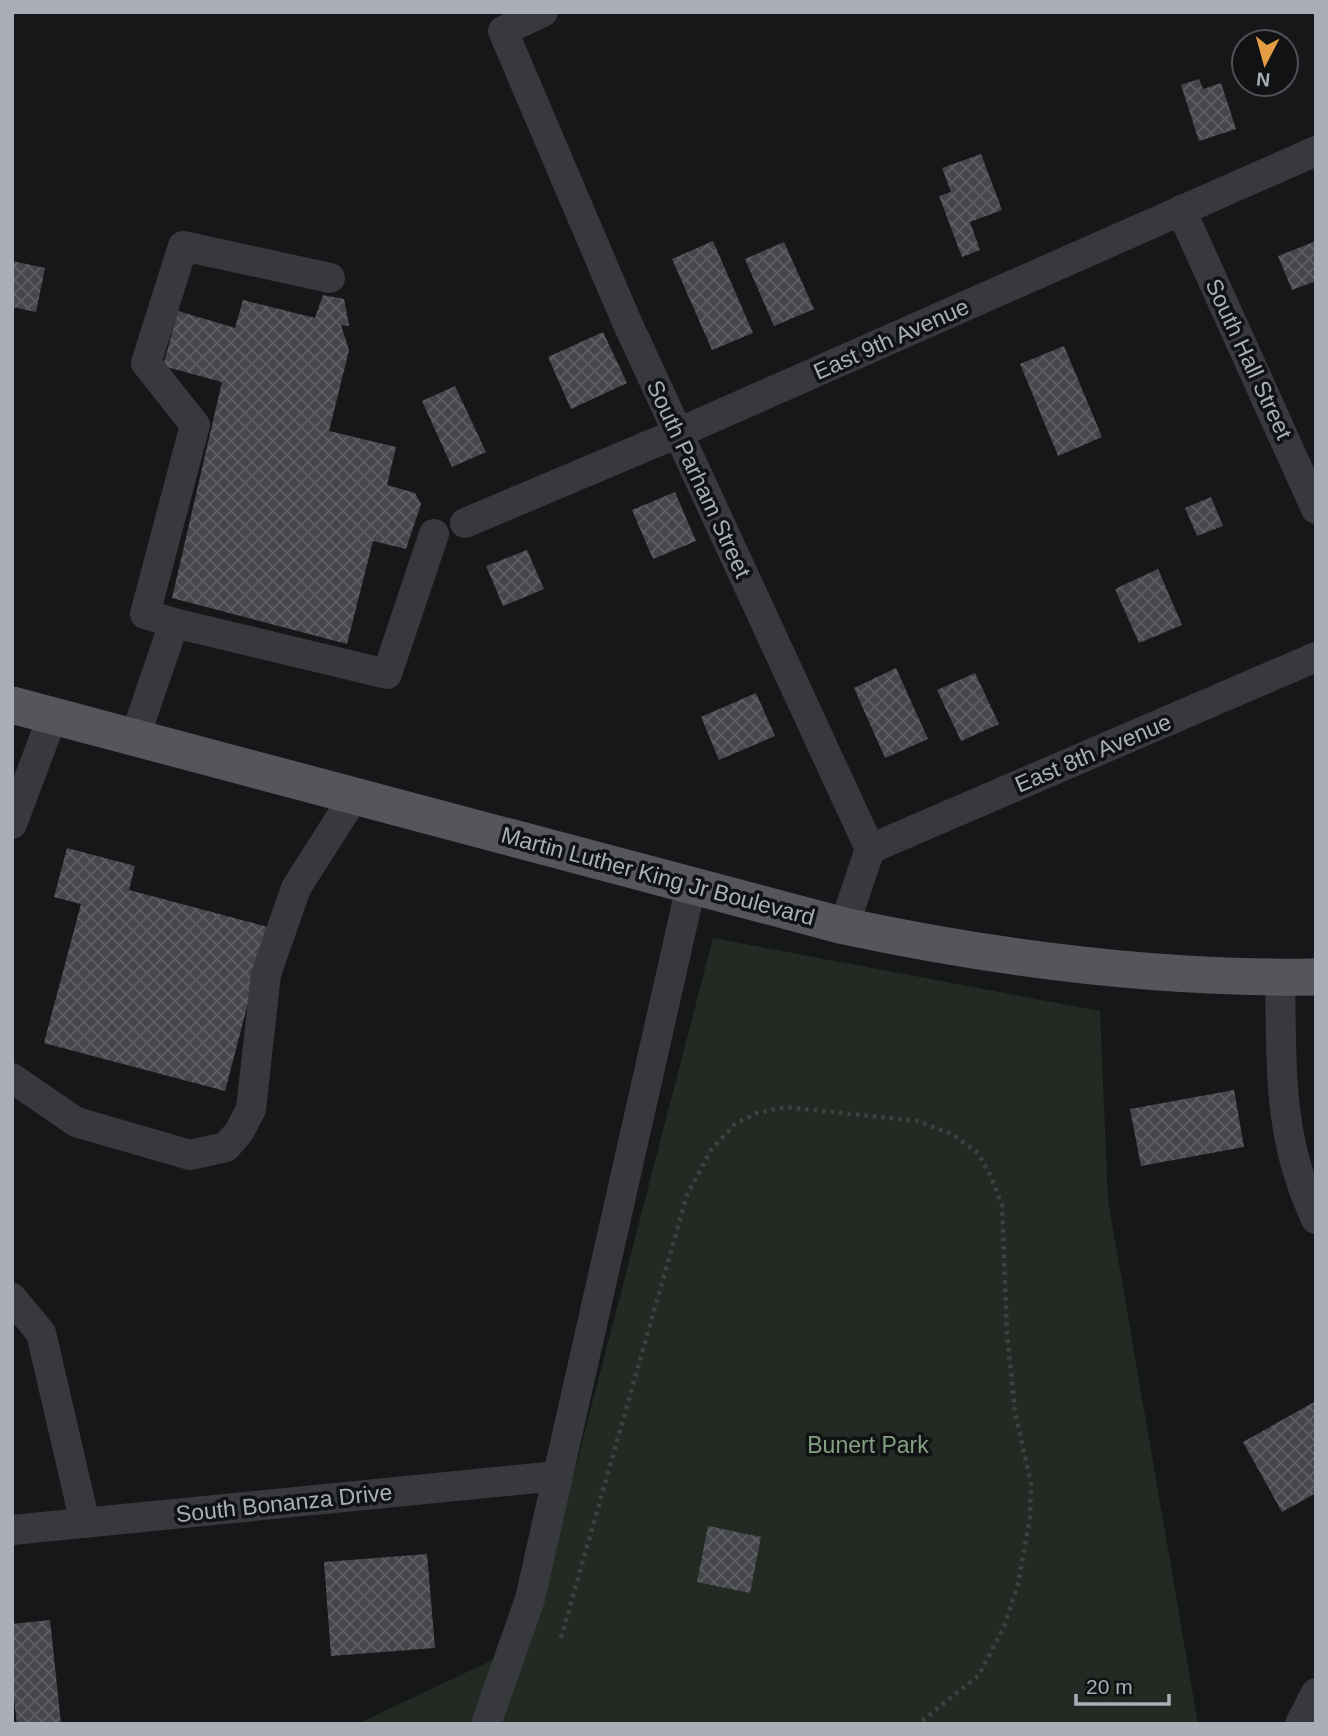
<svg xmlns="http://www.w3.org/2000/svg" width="1328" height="1736" font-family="Helvetica,sans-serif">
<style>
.park{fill:#232a23}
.building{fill:url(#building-cross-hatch)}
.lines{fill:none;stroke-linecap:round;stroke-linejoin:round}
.path{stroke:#3e4044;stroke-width:4.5;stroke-dasharray:3.5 5;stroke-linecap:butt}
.minor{stroke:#38393d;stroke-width:30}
.major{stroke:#54565b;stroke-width:37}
.labels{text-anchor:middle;stroke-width:7;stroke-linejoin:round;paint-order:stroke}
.street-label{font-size:23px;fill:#aaafb7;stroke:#111213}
.park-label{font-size:23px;fill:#84a082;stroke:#111213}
</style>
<defs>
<pattern id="building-cross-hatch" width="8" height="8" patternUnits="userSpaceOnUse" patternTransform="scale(1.75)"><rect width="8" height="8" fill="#45474b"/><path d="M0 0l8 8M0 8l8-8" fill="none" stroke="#5d5f63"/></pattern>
</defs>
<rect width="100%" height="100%" fill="#161718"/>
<polygon class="park" points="713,938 1100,1011 1108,1200 1198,1724 357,1724 501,1656 572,1481"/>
<g class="building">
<polygon points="1199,79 1203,89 1221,83 1236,129 1199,141 1181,85"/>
<polygon points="981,154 1002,210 970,222 980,250 962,257 939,196 951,192 942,168"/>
<polygon points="713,241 753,333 712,350 672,259"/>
<polygon points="1316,241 1316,281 1292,290 1278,256"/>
<polygon points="784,242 814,309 774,326 745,259"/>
<polygon points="12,261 45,268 36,312 12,307"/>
<polygon points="323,295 344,299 349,326 341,325 349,350 329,431 396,447 387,485 415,493 421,504 406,549 373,541 347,644 172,598 222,382 163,366 178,311 235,328 243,300 315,318"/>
<polygon points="603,332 627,383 571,409 548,357"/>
<polygon points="1064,346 1102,437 1058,456 1020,364"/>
<polygon points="455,386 486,452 452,467 422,401"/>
<polygon points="675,492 696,541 653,559 632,510"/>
<polygon points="1211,497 1223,526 1197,536 1185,508"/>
<polygon points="527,550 544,589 503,606 486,566"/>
<polygon points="1158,569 1182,625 1139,643 1115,589"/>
<polygon points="896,668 928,739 885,758 854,688"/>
<polygon points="975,673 999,724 961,741 937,690"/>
<polygon points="756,693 775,736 719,760 701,717"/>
<polygon points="67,848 135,866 129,890 268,927 225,1091 44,1043 81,904 54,897"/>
<polygon points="1234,1090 1244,1147 1141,1166 1130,1109"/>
<polygon points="1316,1401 1316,1493 1282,1512 1243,1442"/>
<polygon points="708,1526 761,1537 750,1593 697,1582"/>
<polygon points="427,1554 435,1648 331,1656 324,1562"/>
<polygon points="50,1620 61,1724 17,1724 12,1683 12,1624"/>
</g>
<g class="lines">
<polyline class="path" points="561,1638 687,1195 711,1150 735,1124 757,1113 785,1107 918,1121 952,1134 978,1153 989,1173 1002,1205 1007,1335 1015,1412 1031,1484 1030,1518 1018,1584 1004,1627 979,1675 918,1724"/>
<g class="minor">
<polyline points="543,12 503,31 626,320 870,849 844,926"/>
<polyline points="1181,210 1316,509"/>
<polyline points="465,523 678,433 1316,151"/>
<polyline points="174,623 145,614 195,425 146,363 183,246 330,278"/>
<polyline points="135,737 174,623 387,674 434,534"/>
<polyline points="12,824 53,715"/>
<polyline points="870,849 1316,657"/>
<path d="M1280,977C1282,1066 1277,1136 1316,1219"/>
<polyline points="12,1078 76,1122 190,1155 226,1147 239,1132 251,1109 266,974 296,888 355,795"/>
<polyline points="12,1298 41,1333 85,1523"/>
<polyline points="12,1530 557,1476"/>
<polyline points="486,1724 530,1599 691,886"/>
<polyline points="1300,1724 1316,1693"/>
</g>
<path class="major" d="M12,705L844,926C999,959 1157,979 1316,977"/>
</g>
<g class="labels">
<g class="street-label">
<text transform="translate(891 339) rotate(-24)" y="8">East 9th Avenue</text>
<text transform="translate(1249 359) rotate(65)" y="8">South Hall Street</text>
<text transform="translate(699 479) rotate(65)" y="8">South Parham Street</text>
<text transform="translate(1093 753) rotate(-23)" y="8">East 8th Avenue</text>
<text transform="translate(658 876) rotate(15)" y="8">Martin Luther King Jr Boulevard</text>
<text transform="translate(284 1503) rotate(-6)" y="8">South Bonanza Drive</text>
</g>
<g class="park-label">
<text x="868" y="1453">Bunert Park</text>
</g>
</g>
<rect width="1328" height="1736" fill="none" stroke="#aaafb7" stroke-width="28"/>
<g transform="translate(1265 63) rotate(186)"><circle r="33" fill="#111213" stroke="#4e5155" stroke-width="2"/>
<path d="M0-5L12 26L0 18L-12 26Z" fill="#e29d45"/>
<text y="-10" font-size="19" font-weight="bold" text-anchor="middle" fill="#aaafb7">N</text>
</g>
<path d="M1076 1694v10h93v-10" fill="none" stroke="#aaafb7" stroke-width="3.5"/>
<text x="1086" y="1694" font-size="21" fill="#aaafb7" stroke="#111213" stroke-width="5" paint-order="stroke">20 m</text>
</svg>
